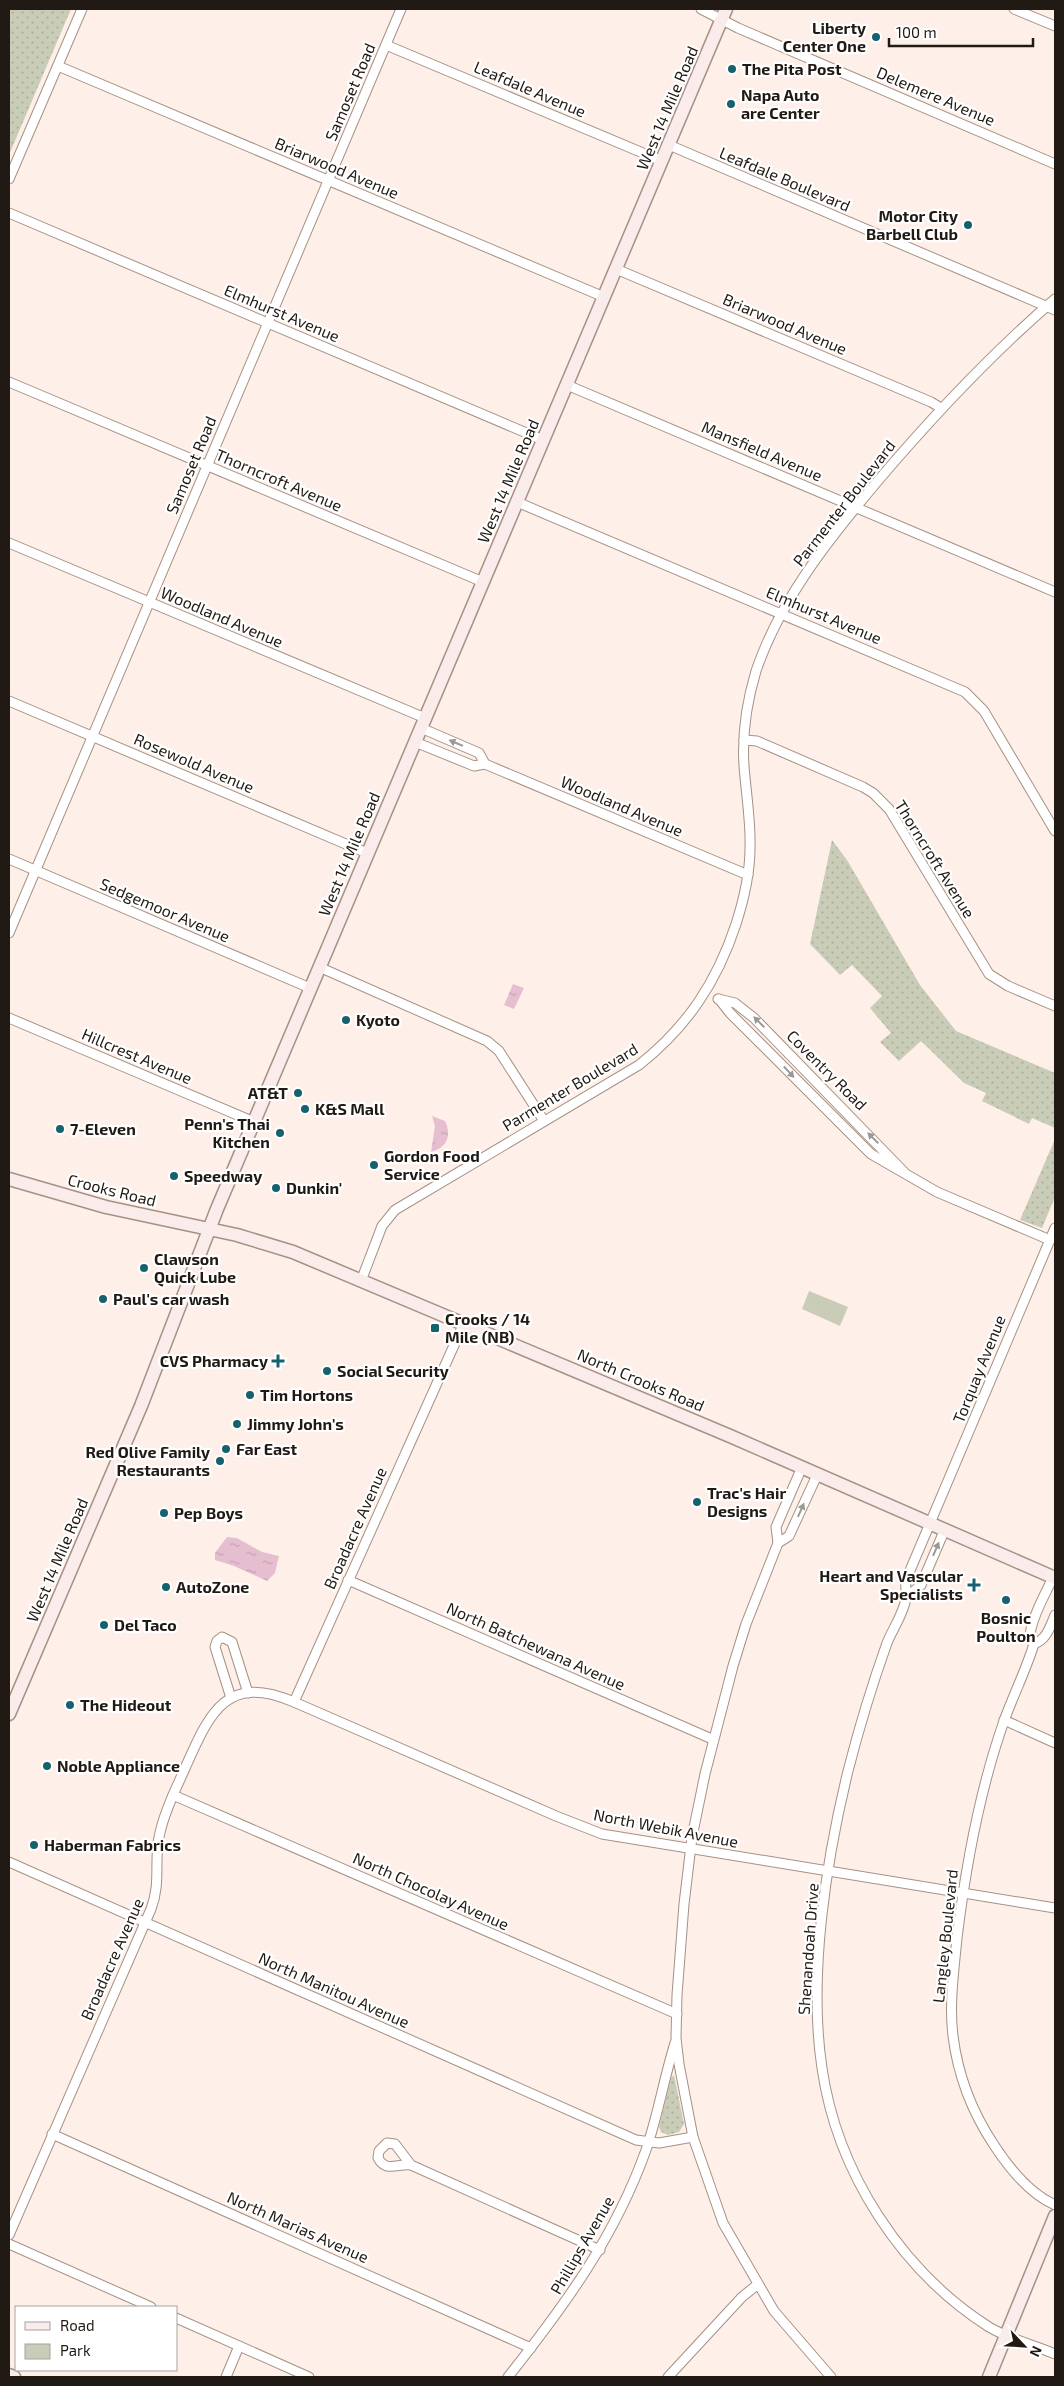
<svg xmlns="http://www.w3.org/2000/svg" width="1064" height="2386" font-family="'Exo 2',sans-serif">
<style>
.green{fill:url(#green-dots)}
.pitch{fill:#c9cdb7}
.water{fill:url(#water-ripples)}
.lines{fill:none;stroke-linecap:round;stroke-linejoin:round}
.street-casing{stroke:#a59185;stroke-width:11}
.secondary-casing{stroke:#a59185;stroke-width:15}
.street{stroke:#fff;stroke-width:9}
.secondary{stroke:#faeceb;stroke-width:12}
.oneway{fill:#9b9895}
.poi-dot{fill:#16616e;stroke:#fff;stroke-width:2}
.labels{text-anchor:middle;stroke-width:4.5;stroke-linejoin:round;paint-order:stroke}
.poi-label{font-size:16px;font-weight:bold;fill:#201914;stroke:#fff;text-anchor:start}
.street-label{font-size:16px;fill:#201914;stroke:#fff}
</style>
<defs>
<pattern id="green-dots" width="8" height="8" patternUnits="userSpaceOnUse" patternTransform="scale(1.25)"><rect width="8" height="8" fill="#c9cdb7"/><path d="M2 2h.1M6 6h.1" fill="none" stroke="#acaf9c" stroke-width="1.8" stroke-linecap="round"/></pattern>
<pattern id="water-ripples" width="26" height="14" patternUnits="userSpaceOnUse" patternTransform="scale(1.25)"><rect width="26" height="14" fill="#e5becf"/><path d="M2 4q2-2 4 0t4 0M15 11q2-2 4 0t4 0" fill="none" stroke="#c4a3b1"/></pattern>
</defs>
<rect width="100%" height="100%" fill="#fef0e8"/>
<g class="green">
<polygon points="9,9 71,9 9,155"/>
<polygon points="832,840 847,860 920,985 956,1031 1055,1073 1055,1128 1032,1118 1029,1124 982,1101 986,1093 964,1083 921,1041 899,1061 880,1042 891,1033 870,1008 882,996 852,965 840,975 810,944"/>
<polygon points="1055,1139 1055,1197 1042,1228 1020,1220"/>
<polygon points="674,2075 684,2124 679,2132 668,2135 661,2132 659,2127 671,2078"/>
</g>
<polygon class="pitch" points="809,1291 848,1307 840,1326 802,1309"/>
<g class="water">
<polygon points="513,984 524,988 514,1009 504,1005"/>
<path d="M432,1116L445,1121C452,1135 447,1148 431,1152L435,1126Z"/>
<polygon points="227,1537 237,1538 262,1552 279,1556 275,1573 267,1581 234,1566 215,1560 215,1553"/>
</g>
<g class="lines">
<g class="street-casing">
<g id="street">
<polyline points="701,9 738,28 1055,164"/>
<polyline points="1014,9 1055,26"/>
<polyline points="386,45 662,161"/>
<polyline points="58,66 604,297"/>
<polyline points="669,145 1055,310"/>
<polyline points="9,179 82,9"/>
<polyline points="9,213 543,440"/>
<polyline points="616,269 931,402 941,408"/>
<polyline points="9,382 483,582"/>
<polyline points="567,385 1055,592"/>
<polyline points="517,502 965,692 984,711 1055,831"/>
<polyline points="9,543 425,718"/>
<polyline points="9,701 367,853"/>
<polyline points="421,728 479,753 485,764"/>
<polyline points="744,740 757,741 863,787 873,793 889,809 989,974 1008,986 1055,1006"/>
<polyline points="415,742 474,766 485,764 748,875"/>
<polyline points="9,859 310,988"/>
<polyline points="9,933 401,9"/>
<polyline points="319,967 487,1041 499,1051 544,1121"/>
<polyline points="718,999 735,1003 754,1018 904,1172"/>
<polyline points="719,999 730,1013 871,1154 937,1192 1050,1240"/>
<polyline points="9,1018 254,1122"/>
<path d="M1055,1228L906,1580C905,1586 907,1592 906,1598C904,1613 893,1628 887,1643C872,1685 859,1728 848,1771C826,1861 808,1976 822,2068C837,2172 901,2271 989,2327C1009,2339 1034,2345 1055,2354"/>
<path d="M361,1281L382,1226L395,1210L639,1065C687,1027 717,982 736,924C744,899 750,874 750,848C751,821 746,793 744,766C742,735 747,701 756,671C780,600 829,539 876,483C932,417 990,355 1055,299"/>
<polyline points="802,1467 776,1527 778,1543 746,1624 733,1666 705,1774 692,1837 684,1904 677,1995 676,2038 679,2064 693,2137 723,2223 774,2311 831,2377"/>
<polyline points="778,1543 789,1536 818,1473"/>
<path d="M1053,1577C1046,1593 1035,1611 1031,1629C1029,1636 1034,1641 1033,1647C1025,1672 1013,1696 1004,1721C979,1792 966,1864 957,1938C954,1970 949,2004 953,2036C958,2076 972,2112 994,2145C1009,2168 1030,2194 1055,2205"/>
<polyline points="348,1580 712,1739"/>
<polyline points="907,1597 921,1585 945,1529"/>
<path d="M1034,1644C1047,1639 1050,1627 1055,1615"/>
<polyline points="231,1698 215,1647 217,1641 222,1637 232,1642 248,1693"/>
<polyline points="294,1702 556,1816 602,1834 1055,1908"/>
<polyline points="1004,1720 1055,1743"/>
<polyline points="173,1795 677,2014"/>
<polyline points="9,1862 636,2140 659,2143 693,2137"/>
<polyline points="52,2134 531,2348"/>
<path d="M411,2165C398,2163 386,2173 378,2158L379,2151L387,2143L395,2144L411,2165L600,2250"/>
<path d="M9,2235L151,1909C161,1883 154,1862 159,1837C164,1812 176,1789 186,1766C210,1712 227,1673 294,1702L464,1323"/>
<polyline points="9,2244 151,2307"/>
<polyline points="176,2318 309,2377"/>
<polyline points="226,2377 239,2346"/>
<path d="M508,2377C565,2305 615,2237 646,2150C658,2115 664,2078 675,2043"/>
<polyline points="668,2377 742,2297 757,2285"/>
</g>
</g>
<g class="secondary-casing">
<g id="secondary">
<polyline points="9,1179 106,1207 237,1235 293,1252 730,1436 1055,1578"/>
<polyline points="9,1714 141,1406 217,1209 726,9"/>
<polyline points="9,2375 14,2377"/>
<polyline points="989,2377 1055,2216"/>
</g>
</g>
<use href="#street" class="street"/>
<use href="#secondary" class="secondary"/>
</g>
<defs><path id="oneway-solid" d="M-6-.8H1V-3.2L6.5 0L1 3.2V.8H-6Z" transform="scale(1.25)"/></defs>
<g class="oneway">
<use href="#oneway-solid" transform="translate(456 743) rotate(-157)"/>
<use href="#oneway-solid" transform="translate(759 1022) rotate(-135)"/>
<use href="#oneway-solid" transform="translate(789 1072) rotate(47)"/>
<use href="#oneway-solid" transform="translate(873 1138) rotate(-135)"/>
<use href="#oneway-solid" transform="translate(801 1510) rotate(-66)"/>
<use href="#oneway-solid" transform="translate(936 1549) rotate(-67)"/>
</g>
<g class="poi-dot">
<circle cx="876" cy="37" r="5"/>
<circle cx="732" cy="69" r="5"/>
<circle cx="731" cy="104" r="5"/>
<circle cx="968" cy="225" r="5"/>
<circle cx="346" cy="1020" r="5"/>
<circle cx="298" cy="1093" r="5"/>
<circle cx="305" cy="1109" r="5"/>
<circle cx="60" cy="1129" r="5"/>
<circle cx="280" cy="1133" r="5"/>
<circle cx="374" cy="1165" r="5"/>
<circle cx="174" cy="1176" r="5"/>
<circle cx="276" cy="1188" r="5"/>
<circle cx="144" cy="1268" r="5"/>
<circle cx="103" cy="1299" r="5"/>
<rect x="430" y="1323" width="10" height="10" rx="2.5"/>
<path d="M275.5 1353.5h5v5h5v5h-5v5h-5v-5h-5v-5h5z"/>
<circle cx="327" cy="1371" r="5"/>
<circle cx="250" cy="1395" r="5"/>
<circle cx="237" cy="1424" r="5"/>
<circle cx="226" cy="1449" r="5"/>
<circle cx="220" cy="1461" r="5"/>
<circle cx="697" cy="1502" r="5"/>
<circle cx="164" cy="1513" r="5"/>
<path d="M971.5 1577.5h5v5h5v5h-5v5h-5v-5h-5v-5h5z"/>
<circle cx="166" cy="1587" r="5"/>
<circle cx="1006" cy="1600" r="5"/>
<circle cx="104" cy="1625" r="5"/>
<circle cx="70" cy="1705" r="5"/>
<circle cx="47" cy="1766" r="5"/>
<circle cx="34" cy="1845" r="5"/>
</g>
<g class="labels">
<g class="poi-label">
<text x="866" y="34" text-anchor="end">Liberty<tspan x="866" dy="18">Center One</tspan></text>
<text x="742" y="75">The Pita Post</text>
<text x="741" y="101">Napa Auto<tspan x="741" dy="18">are Center</tspan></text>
<text x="958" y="222" text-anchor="end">Motor City<tspan x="958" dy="18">Barbell Club</tspan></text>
<text x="356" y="1026">Kyoto</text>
<text x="288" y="1099" text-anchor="end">AT&amp;T</text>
<text x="315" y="1115">K&amp;S Mall</text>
<text x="270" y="1130" text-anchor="end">Penn's Thai<tspan x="270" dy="18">Kitchen</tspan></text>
<text x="70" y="1135">7-Eleven</text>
<text x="384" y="1162">Gordon Food<tspan x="384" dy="18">Service</tspan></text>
<text x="184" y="1182">Speedway</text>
<text x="286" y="1194">Dunkin'</text>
<text x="154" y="1265">Clawson<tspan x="154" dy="18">Quick Lube</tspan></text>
<text x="113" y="1305">Paul's car wash</text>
<text x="445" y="1325">Crooks / 14<tspan x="445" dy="18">Mile (NB)</tspan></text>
<text x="268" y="1367" text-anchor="end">CVS Pharmacy</text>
<text x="337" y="1377">Social Security</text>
<text x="260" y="1401">Tim Hortons</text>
<text x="247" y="1430">Jimmy John's</text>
<text x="236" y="1455">Far East</text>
<text x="210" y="1458" text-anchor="end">Red Olive Family<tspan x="210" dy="18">Restaurants</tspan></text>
<text x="707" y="1499">Trac's Hair<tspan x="707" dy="18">Designs</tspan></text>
<text x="174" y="1519">Pep Boys</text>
<text x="963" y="1582" text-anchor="end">Heart and Vascular<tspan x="963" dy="18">Specialists</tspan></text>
<text x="176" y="1593">AutoZone</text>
<text x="1006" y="1624" text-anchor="middle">Bosnic<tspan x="1006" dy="18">Poulton</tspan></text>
<text x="114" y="1631">Del Taco</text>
<text x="80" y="1711">The Hideout</text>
<text x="57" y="1772">Noble Appliance</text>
<text x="44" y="1851">Haberman Fabrics</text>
</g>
<g class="street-label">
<text transform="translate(530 89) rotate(23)" y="6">Leafdale Avenue</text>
<text transform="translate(350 92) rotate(-67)" y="6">Samoset Road</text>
<text transform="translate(936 96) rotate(23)" y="6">Delemere Avenue</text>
<text transform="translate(667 108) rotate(-67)" y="6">West 14 Mile Road</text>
<text transform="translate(337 168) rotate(23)" y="6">Briarwood Avenue</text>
<text transform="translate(785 179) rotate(23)" y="6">Leafdale Boulevard</text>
<text transform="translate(282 313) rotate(23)" y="6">Elmhurst Avenue</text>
<text transform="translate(785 324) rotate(23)" y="6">Briarwood Avenue</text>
<text transform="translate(762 451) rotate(23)" y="6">Mansfield Avenue</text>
<text transform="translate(191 465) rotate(-67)" y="6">Samoset Road</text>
<text transform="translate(279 480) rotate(23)" y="6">Thorncroft Avenue</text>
<text transform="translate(508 481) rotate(-67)" y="6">West 14 Mile Road</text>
<text transform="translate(844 503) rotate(-52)" y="6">Parmenter Boulevard</text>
<text transform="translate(824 615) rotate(23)" y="6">Elmhurst Avenue</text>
<text transform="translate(222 617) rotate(23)" y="6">Woodland Avenue</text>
<text transform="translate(194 763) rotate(23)" y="6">Rosewold Avenue</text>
<text transform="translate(622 806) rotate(23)" y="6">Woodland Avenue</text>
<text transform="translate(349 854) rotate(-67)" y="6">West 14 Mile Road</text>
<text transform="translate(935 859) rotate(58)" y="6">Thorncroft Avenue</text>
<text transform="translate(165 910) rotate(23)" y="6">Sedgemoor Avenue</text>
<text transform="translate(137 1056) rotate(23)" y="6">Hillcrest Avenue</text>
<text transform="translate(827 1070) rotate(45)" y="6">Coventry Road</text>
<text transform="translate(570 1087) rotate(-31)" y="6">Parmenter Boulevard</text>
<text transform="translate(112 1190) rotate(14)" y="6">Crooks Road</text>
<text transform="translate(979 1369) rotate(-68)" y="6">Torquay Avenue</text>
<text transform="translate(641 1380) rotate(23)" y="6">North Crooks Road</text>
<text transform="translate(355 1528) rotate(-66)" y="6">Broadacre Avenue</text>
<text transform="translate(57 1560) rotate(-67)" y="6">West 14 Mile Road</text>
<text transform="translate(536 1646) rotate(24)" y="6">North Batchewana Avenue</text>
<text transform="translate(666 1828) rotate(11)" y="6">North Webik Avenue</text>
<text transform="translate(431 1891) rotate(24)" y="6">North Chocolay Avenue</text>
<text transform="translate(945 1936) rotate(-84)" y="6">Langley Boulevard</text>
<text transform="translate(808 1949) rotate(-86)" y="6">Shenandoah Drive</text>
<text transform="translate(112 1959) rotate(-66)" y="6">Broadacre Avenue</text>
<text transform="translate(334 1990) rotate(24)" y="6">North Manitou Avenue</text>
<text transform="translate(298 2227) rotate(24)" y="6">North Marias Avenue</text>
<text transform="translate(582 2245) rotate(-60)" y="6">Phillips Avenue</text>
</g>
</g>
<rect width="1064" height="2386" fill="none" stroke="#201914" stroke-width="20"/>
<rect x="15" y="2306" width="162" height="65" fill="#ffffff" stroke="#a6a3a1"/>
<rect x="25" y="2322" width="25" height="8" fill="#faeceb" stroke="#a6a3a1"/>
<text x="60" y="2331" font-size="15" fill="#201914">Road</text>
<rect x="25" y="2344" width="25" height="15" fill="#c9cdb7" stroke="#a6a3a1"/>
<text x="60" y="2356" font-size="15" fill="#201914">Park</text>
<g transform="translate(1024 2346) rotate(115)" stroke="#ffffff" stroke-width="4" paint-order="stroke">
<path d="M0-4L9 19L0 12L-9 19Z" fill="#201914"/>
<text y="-8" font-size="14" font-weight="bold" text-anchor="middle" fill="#201914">N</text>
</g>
<path d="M889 38v8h144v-8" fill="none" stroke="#201914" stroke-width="2.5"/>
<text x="896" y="38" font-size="15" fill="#201914" stroke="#ffffff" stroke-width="4" paint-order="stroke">100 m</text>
</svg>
